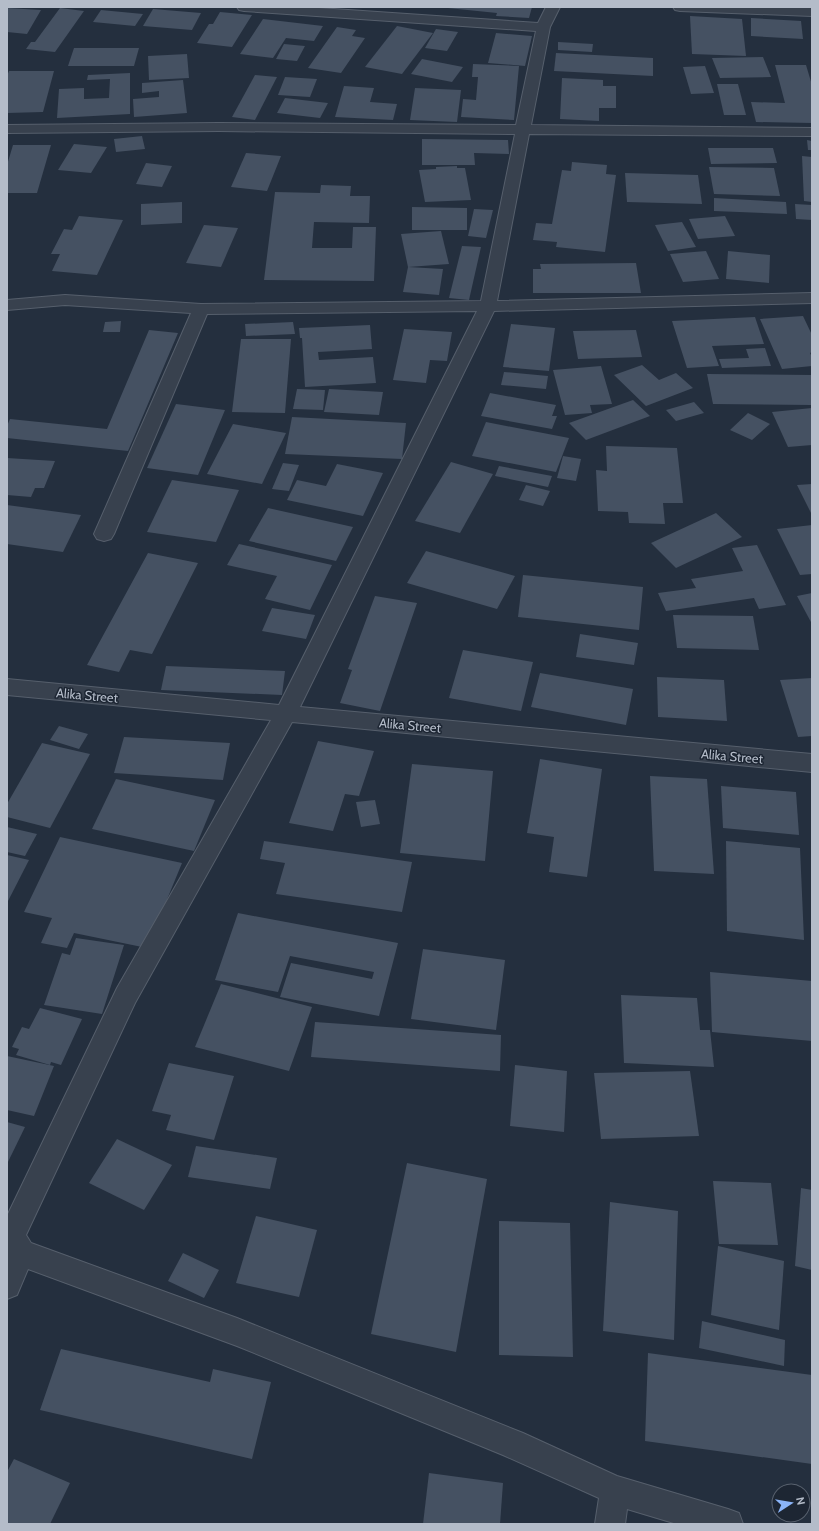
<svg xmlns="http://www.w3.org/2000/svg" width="819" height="1531" font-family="Cabin,sans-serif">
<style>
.building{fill:#455162}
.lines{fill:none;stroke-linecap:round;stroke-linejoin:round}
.street-casing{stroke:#565f6c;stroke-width:2}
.street{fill:#38414e;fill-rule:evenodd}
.labels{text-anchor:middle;stroke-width:3;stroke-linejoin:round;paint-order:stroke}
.street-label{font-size:13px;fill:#b4bcc9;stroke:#1d2633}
</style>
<rect width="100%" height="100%" fill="#242f3e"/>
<g class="building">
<polygon points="438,7 532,7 529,18 496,16 497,13"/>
<polygon points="7,8 41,10 27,34 7,32"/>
<polygon points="60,8 84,11 55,52 26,49 31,42 35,42"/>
<polygon points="153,9 201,13 192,30 143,26"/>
<polygon points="101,10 143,14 135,26 93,22"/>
<polygon points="220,12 252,15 232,47 197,43 209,24 213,24"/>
<polygon points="690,16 742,19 746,56 692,54"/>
<polygon points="751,18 801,21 803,39 751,36"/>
<polygon points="263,19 323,26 314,41 286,38 273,58 240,54"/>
<polygon points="397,26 433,33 402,74 365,67"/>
<polygon points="337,27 356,30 352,36 365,38 341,73 308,68"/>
<polygon points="436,29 458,32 447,51 425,48"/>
<polygon points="496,33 532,36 525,66 488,63"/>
<polygon points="558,42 593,44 592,52 558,50"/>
<polygon points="284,44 305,46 297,61 276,59"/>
<polygon points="74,48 139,48 134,66 68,66"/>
<polygon points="556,53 653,58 653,76 554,71"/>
<polygon points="187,54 189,78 149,80 148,56"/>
<polygon points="763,57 771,77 720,78 712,58"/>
<polygon points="422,59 463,67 452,82 411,74"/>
<polygon points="473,64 519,66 514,120 461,117 463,99 476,100 478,77 472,77"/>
<polygon points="775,65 806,65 812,85 812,123 756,122 751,102 785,103"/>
<polygon points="705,66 714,93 691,94 683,67"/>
<polygon points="9,71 54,71 43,112 7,113 7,76"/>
<polygon points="130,73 130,114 57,118 59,89 84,88 84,99 109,98 110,79 87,80 88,75"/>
<polygon points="255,75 277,77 255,120 232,117"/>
<polygon points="285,77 317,79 310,97 278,95"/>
<polygon points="562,78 603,80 603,86 616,86 616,108 599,108 599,121 560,119"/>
<polygon points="183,80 187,113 134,117 133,99 159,97 159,91 142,93 142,83"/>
<polygon points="717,84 738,84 746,115 724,115"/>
<polygon points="344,86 374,88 370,102 397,104 393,120 335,117"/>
<polygon points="415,88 461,90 457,122 410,120"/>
<polygon points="285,98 328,103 320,118 277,113"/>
<polygon points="142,136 145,149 116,152 114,139"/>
<polygon points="422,139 508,140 509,154 474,153 475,165 422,165"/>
<polygon points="807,140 812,141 812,150 808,150"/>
<polygon points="74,144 107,147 91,173 58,170"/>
<polygon points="13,145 51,145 37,193 7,193 7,165"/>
<polygon points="708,148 773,148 777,163 711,164"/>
<polygon points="246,153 281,156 267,191 231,187"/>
<polygon points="802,156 812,157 812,202 804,201"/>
<polygon points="572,162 607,165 606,174 616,175 605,252 556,247 557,242 533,240 536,223 552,224 562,170 571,171"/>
<polygon points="146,163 172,166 162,187 136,184"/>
<polygon points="457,166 457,168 465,168 471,200 425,202 419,170 436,169 436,167"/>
<polygon points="709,167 774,168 780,196 714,194"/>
<polygon points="625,173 698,175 702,204 627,202"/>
<polygon points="321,185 351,186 350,196 370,196 369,223 314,222 312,248 352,248 353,227 376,227 374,281 264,280 275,192 320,193"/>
<polygon points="714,198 786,202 787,214 714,211"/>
<polygon points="182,202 182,223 141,225 141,204"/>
<polygon points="795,204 812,205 812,220 796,219"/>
<polygon points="412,207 467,208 467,230 412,230"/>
<polygon points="474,209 493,210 486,238 468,236"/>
<polygon points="79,216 123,220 97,275 52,271 60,254 51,254 64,229 72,230"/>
<polygon points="725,216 735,236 698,239 689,219"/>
<polygon points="682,222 696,247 668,251 655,225"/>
<polygon points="204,225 238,228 221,267 186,263"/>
<polygon points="441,231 449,264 408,267 401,234"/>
<polygon points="462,246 481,247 469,300 449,298"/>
<polygon points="706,251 719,279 683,282 670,254"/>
<polygon points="728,251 770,255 769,283 726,279"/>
<polygon points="636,263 641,293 533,293 533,269 541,269 540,264"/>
<polygon points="408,267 443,269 439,295 403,292"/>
<polygon points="803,316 812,335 812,352 810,353 812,357 812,366 782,369 760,319"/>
<polygon points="755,317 764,344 712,346 719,366 687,368 672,321"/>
<polygon points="121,321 120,332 103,332 105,322"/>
<polygon points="293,322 295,334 246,336 245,324"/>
<polygon points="511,324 555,328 549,371 503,367"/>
<polygon points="370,325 372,349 318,352 319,360 373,357 376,383 305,387 302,338 300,338 299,328"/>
<polygon points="404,329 452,332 447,361 430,360 426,383 393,380"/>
<polygon points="149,330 178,333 128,451 7,438 7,426 10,419 107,429"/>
<polygon points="636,330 642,357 578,359 573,331"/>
<polygon points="241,339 291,339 285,413 232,412"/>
<polygon points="765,348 771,366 722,368 719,359 749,358 746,349"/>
<polygon points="642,365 659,380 676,373 693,388 646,406 614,375"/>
<polygon points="601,366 612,404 590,405 592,413 565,415 553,370"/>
<polygon points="504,372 548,376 546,389 501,385"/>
<polygon points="707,374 812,375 812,405 713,404"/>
<polygon points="297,389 325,390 323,410 293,409"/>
<polygon points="329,389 383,392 379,415 324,412"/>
<polygon points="490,393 556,405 552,416 557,416 552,429 481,416"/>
<polygon points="633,400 650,416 586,440 569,423"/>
<polygon points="694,402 704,413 676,421 666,410"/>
<polygon points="176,404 225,410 198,475 147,468"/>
<polygon points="812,408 812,445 788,447 772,412"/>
<polygon points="748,413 770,424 752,440 730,430"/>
<polygon points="292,417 406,423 402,459 285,454"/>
<polygon points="486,422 569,438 556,472 472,456"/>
<polygon points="233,424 286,433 262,484 207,474"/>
<polygon points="606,446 677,448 683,503 663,503 665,524 629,523 628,512 598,511 596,470 607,471"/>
<polygon points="563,456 581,459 576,481 557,478"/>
<polygon points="7,458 55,461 44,488 35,488 31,497 7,495"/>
<polygon points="451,462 493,474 460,533 415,521"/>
<polygon points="283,463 299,465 289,491 272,489"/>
<polygon points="337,464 383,473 363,516 287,500 297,480 326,486"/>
<polygon points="499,466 552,476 548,487 495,476"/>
<polygon points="172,480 239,490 216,542 147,532"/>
<polygon points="812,484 812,515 797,485"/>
<polygon points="526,485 550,491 543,506 519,500"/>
<polygon points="7,505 81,515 63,552 7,544"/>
<polygon points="268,508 353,527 336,561 249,541"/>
<polygon points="716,513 742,537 676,568 651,543"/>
<polygon points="812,525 812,574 800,575 777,529"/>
<polygon points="239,544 332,565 310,610 265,599 277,576 227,565"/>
<polygon points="757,545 786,605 759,609 754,598 666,611 658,593 696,588 691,579 743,571 732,548"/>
<polygon points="426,551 515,576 497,609 407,583"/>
<polygon points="148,553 198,563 152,654 130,650 119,672 87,665"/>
<polygon points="523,575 643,587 639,630 518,617"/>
<polygon points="812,593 812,624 797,596"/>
<polygon points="375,596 417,603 380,711 340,703 352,670 348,669"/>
<polygon points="272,608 315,615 306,639 262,631"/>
<polygon points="673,615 753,616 759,650 677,648"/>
<polygon points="580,634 638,643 634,665 576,657"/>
<polygon points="463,650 533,662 521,711 449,698"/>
<polygon points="166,666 285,671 282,695 161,690"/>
<polygon points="540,673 633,689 626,725 531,707"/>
<polygon points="657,677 724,680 727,721 658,717"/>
<polygon points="812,678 812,736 798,737 780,680"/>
<polygon points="59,726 88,734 79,749 50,740"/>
<polygon points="124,737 230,743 223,780 114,773"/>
<polygon points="318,741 374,751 359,796 345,794 333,831 289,823"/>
<polygon points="42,743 90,754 50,828 7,817 7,804"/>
<polygon points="540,759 602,769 587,877 549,872 554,837 527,833"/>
<polygon points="412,764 493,771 485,861 400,853"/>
<polygon points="650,776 707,779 714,874 654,871"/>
<polygon points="116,779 215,800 194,851 92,829"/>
<polygon points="721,786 796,792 799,835 723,828"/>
<polygon points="375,800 380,824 361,827 356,802"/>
<polygon points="7,827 37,834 25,856 7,852"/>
<polygon points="60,837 182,863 147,948 74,933 67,948 41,943 52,918 24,912"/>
<polygon points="264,841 412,862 402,912 276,894 285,863 260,859"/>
<polygon points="726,841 800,848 804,940 727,931"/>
<polygon points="7,855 29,860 7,903"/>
<polygon points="238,913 398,943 379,1016 280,997 291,963 372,979 374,972 290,956 278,992 215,980"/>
<polygon points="76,938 124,945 102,1014 44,1005 62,953 70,955"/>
<polygon points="423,949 505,960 496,1030 411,1019"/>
<polygon points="710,972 812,981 812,1041 712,1032"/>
<polygon points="221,984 312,1007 289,1071 195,1047"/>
<polygon points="621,995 697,998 700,1030 710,1030 714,1067 624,1063"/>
<polygon points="40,1008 82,1019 61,1065 51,1062 50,1065 16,1055 19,1049 12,1047 22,1027 29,1029"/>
<polygon points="315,1022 501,1035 500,1071 311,1057"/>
<polygon points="7,1056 54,1066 34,1116 7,1110"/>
<polygon points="169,1063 234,1076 214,1140 166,1130 171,1115 152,1111"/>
<polygon points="515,1065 567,1071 564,1132 510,1126"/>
<polygon points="690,1071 699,1136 601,1139 594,1073"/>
<polygon points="7,1122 25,1127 7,1164"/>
<polygon points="117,1139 172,1165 144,1210 89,1183"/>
<polygon points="196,1146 277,1158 270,1189 188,1177"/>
<polygon points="407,1163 487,1179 456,1352 371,1334"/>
<polygon points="713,1181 771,1183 778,1245 719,1244"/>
<polygon points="801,1188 812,1190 812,1270 795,1266"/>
<polygon points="610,1202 678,1211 674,1340 603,1331"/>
<polygon points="256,1216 317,1230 299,1297 236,1283"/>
<polygon points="499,1221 570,1223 573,1357 499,1355"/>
<polygon points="718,1246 784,1261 779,1330 711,1315"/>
<polygon points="183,1253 219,1270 204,1298 168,1281"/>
<polygon points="702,1321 785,1340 784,1366 699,1348"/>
<polygon points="61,1349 210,1382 213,1369 271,1382 252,1459 40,1410"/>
<polygon points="648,1353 812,1375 812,1464 645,1441"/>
<polygon points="14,1459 70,1483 50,1524 7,1524 7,1472"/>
<polygon points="429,1473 503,1483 500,1524 423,1524"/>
</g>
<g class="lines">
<g class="street-casing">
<g id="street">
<polygon points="237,7 304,7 538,23 546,7 560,7 550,27 531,125 812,128 812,136 529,134 497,301 812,293 812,303 494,311 300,707 812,754 812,772 292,722 135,1003 26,1235 31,1243 237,1318 523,1433 617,1476 728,1509 739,1513 743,1524 677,1524 627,1509 625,1524 595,1524 599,1498 503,1455 237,1346 28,1269 17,1295 7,1299 7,1216 117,988 271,720 7,695 7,679 279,705 477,311 207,314 114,534 111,539 104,541 97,539 94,534 191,313 65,305 7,310 7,300 65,295 201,304 481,301 515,134 219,131 7,133 7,125 219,123 516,125 536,31 244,11 239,10"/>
<polygon points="673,7 812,8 812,16 680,11 675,10"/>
</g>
</g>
<use href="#street" class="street"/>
</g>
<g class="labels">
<g class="street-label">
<text transform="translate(87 695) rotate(5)" y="5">Alika Street</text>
<text transform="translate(410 725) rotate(5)" y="5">Alika Street</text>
<text transform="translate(732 756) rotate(5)" y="5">Alika Street</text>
</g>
</g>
<rect width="819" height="1531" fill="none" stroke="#b4bcc9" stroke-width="16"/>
<g transform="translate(791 1503) rotate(78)"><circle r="19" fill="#1d2633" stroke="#59626f"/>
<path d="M0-3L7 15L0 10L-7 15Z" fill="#8ab4f8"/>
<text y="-6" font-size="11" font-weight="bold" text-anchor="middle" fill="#b4bcc9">N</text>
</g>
</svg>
